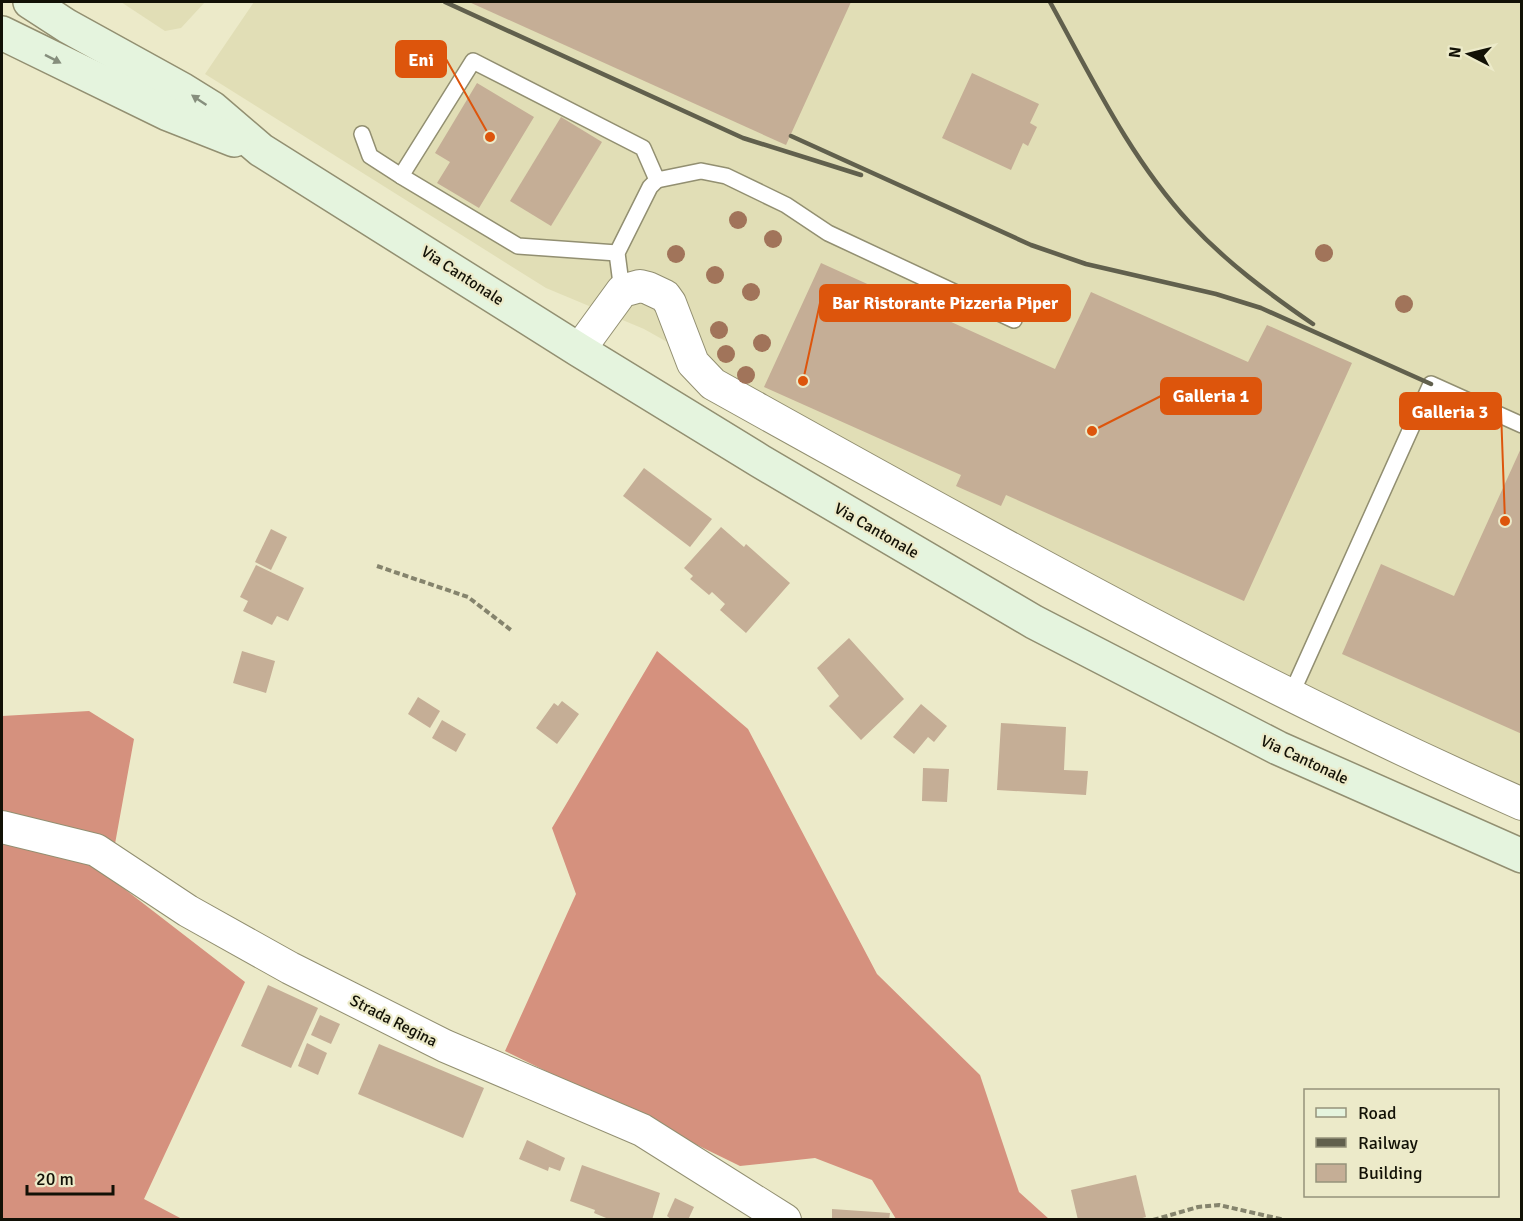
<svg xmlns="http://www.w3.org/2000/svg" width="1523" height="1221" font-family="Signika,sans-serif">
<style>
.built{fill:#e1deb6}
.forest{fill:#d5917e}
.building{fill:#c5ae96}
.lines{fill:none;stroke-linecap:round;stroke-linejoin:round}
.service-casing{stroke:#928f71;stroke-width:18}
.minor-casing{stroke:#928f71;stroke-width:34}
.secondary-casing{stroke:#928f71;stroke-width:36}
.path{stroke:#85846d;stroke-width:4;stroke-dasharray:6 3;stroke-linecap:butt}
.service{stroke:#fff;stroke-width:15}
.minor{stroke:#fff;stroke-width:32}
.secondary{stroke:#e5f4de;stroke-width:33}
.rail{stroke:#61604d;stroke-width:4.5}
.tree{fill:#a1745a}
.oneway{fill:#868e7d}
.labels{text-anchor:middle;stroke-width:4.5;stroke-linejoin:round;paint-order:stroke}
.street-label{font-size:16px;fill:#121106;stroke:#eceac9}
.leader{fill:none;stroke:#dd550c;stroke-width:2}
.callout-dot{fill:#dd550c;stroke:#eceac9;stroke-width:2}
.callout{fill:#dd550c;stroke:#dd550c;stroke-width:2}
.callout-label{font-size:18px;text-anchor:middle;font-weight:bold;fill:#fff}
</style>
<rect width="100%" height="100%" fill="#eceac9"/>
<g class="built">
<polygon points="121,2 205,2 181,28 165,31"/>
<polygon points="254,2 1521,2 1521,787 1343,708 1015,537 644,329 546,288 205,74"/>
</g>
<g class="forest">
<polygon points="657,651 748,729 877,974 980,1075 1019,1192 1049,1219 896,1219 872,1180 815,1158 740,1166 505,1051 576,894 552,828"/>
<polygon points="89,711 134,739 109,877 245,982 144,1199 182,1219 2,1220 2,716"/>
</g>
<g class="building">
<polygon points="469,2 851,2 786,145"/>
<polygon points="972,73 1039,104 1030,123 1037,127 1028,146 1023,143 1011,170 942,138"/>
<polygon points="477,83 534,117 479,208 437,183 450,162 435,153"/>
<polygon points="561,117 602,142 551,226 510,201"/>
<polygon points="821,263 1055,369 1091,292 1248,362 1267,325 1352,363 1244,601 1006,495 1001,506 956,486 961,475 764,387"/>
<polygon points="1522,446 1522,734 1342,654 1381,564 1454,596"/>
<polygon points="644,468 712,519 690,547 623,496"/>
<polygon points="721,527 744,547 746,544 790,583 746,633 720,610 725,604 712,592 709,595 690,579 693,576 684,568"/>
<polygon points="271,529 287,537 271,570 255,562"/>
<polygon points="256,565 304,588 288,621 277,616 272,625 243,611 248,601 240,597"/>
<polygon points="849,638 904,699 861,740 829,706 839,696 817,668"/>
<polygon points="242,651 275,661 266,693 233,683"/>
<polygon points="418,697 440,711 430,728 408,714"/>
<polygon points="562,701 579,714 557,744 536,728 554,703 558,706"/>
<polygon points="921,704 947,726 934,742 928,737 914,754 893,737"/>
<polygon points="442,720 466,734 456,752 432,738"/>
<polygon points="1001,723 1066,727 1064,770 1088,771 1086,795 997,790"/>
<polygon points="923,768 949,769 947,802 922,801"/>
<polygon points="268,985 318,1008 291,1068 241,1046"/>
<polygon points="320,1015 340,1024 331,1044 311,1035"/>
<polygon points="307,1043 327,1053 318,1075 298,1066"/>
<polygon points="379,1044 484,1088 463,1138 358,1094"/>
<polygon points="527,1140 565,1158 560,1171 549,1167 548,1171 519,1159"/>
<polygon points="582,1165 660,1193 652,1220 611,1220 594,1213 595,1210 570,1201"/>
<polygon points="1136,1175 1146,1217 1135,1220 1078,1220 1071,1190"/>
<polygon points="675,1198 694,1207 688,1220 672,1220 667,1216"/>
<polygon points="832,1209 890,1213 889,1220 832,1220"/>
</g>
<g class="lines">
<g class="service-casing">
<g id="service">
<polyline points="362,134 370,156 401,176"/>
<polyline points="617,253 518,246 401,176 473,61 643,148 657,180 701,171 726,176 786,205 828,233 1014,320"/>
<polyline points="622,291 617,253 650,187 657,180"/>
<polyline points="1290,697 1431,384 1522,425"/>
</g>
</g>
<g class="minor-casing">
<g id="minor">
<path d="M579,350L622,291L640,286L648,288L665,296L670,303L693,363L713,384C979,532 1243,681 1522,804"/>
<polyline points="2,827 96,850 188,911 290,968 445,1046 642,1130 785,1220"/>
</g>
</g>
<g class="secondary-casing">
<g id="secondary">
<polyline points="30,2 67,26 183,90 212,108 261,150 579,350 760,461 1034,622 1278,748 1522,856"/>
<polyline points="2,33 168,114 234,140"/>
</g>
</g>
<g class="path">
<polyline points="377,566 468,597 511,630"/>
<polyline points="1153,1220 1198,1207 1219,1205 1285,1220"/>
</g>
<use href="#service" class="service"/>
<use href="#minor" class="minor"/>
<use href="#secondary" class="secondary"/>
<g class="rail">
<polyline points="445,2 743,138 861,175"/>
<path d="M1050,2C1092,78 1130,158 1189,222C1226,262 1268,293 1313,324"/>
<polyline points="791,136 1031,245 1086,264 1216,294 1261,308 1431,384"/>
</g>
</g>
<g class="tree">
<circle cx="738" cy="220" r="9"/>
<circle cx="773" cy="239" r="9"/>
<circle cx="1324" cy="253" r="9"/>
<circle cx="676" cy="254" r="9"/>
<circle cx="715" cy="275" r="9"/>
<circle cx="751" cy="292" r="9"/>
<circle cx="1404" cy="304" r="9"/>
<circle cx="719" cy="330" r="9"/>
<circle cx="762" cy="343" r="9"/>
<circle cx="726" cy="354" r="9"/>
<circle cx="746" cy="375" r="9"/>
</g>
<defs><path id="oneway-solid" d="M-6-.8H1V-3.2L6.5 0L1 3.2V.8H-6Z" transform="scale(1.5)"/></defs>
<g class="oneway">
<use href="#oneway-solid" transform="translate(53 59) rotate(27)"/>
<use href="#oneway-solid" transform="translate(199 100) rotate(-146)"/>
</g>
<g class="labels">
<g class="street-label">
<text transform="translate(463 275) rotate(33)" y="6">Via Cantonale</text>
<text transform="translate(877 530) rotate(30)" y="6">Via Cantonale</text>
<text transform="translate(1305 759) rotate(25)" y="6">Via Cantonale</text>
<text transform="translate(394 1020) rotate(27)" y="6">Strada Regina</text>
</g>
</g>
<path class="leader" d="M490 137L446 59M803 381L820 303M1092 431L1161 396M1505 521L1501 411"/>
<g class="callout-dot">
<circle cx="490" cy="137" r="6"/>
<circle cx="803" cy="381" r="6"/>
<circle cx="1092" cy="431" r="6"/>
<circle cx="1505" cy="521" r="6"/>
</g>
<g class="callout">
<rect x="396" y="41" width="50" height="36" rx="6"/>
<rect x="820" y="285" width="250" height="36" rx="6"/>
<rect x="1161" y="378" width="100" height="36" rx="6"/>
<rect x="1400" y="393" width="101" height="36" rx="6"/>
</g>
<g class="callout-label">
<text x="421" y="66">Eni</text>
<text x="945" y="309">Bar Ristorante Pizzeria Piper</text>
<text x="1211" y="402">Galleria 1</text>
<text x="1450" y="418">Galleria 3</text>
</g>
<rect width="1523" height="1221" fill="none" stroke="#121106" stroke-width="6"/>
<rect x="1304" y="1089" width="195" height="108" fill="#eceac9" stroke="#95937b" stroke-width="1.5"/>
<rect x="1316" y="1108" width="30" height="9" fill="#e5f4de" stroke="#95937b" stroke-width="1.5"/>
<text x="1358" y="1119" font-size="18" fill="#121106">Road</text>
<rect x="1316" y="1138" width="30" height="9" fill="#61604d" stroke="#95937b" stroke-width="1.5"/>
<text x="1358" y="1149" font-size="18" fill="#121106">Railway</text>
<rect x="1316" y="1164" width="30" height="18" fill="#c5ae96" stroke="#95937b" stroke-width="1.5"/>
<text x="1358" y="1179" font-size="18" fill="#121106">Building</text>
<g transform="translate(1469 54) rotate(277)" stroke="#eceac9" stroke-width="4.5" paint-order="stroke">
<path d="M0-4.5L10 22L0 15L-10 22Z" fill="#121106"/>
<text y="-9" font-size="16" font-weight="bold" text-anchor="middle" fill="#121106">N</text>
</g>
<path d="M27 1185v9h86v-9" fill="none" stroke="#121106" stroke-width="3"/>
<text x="36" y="1185" font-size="18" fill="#121106" stroke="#eceac9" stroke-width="4.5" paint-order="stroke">20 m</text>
</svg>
